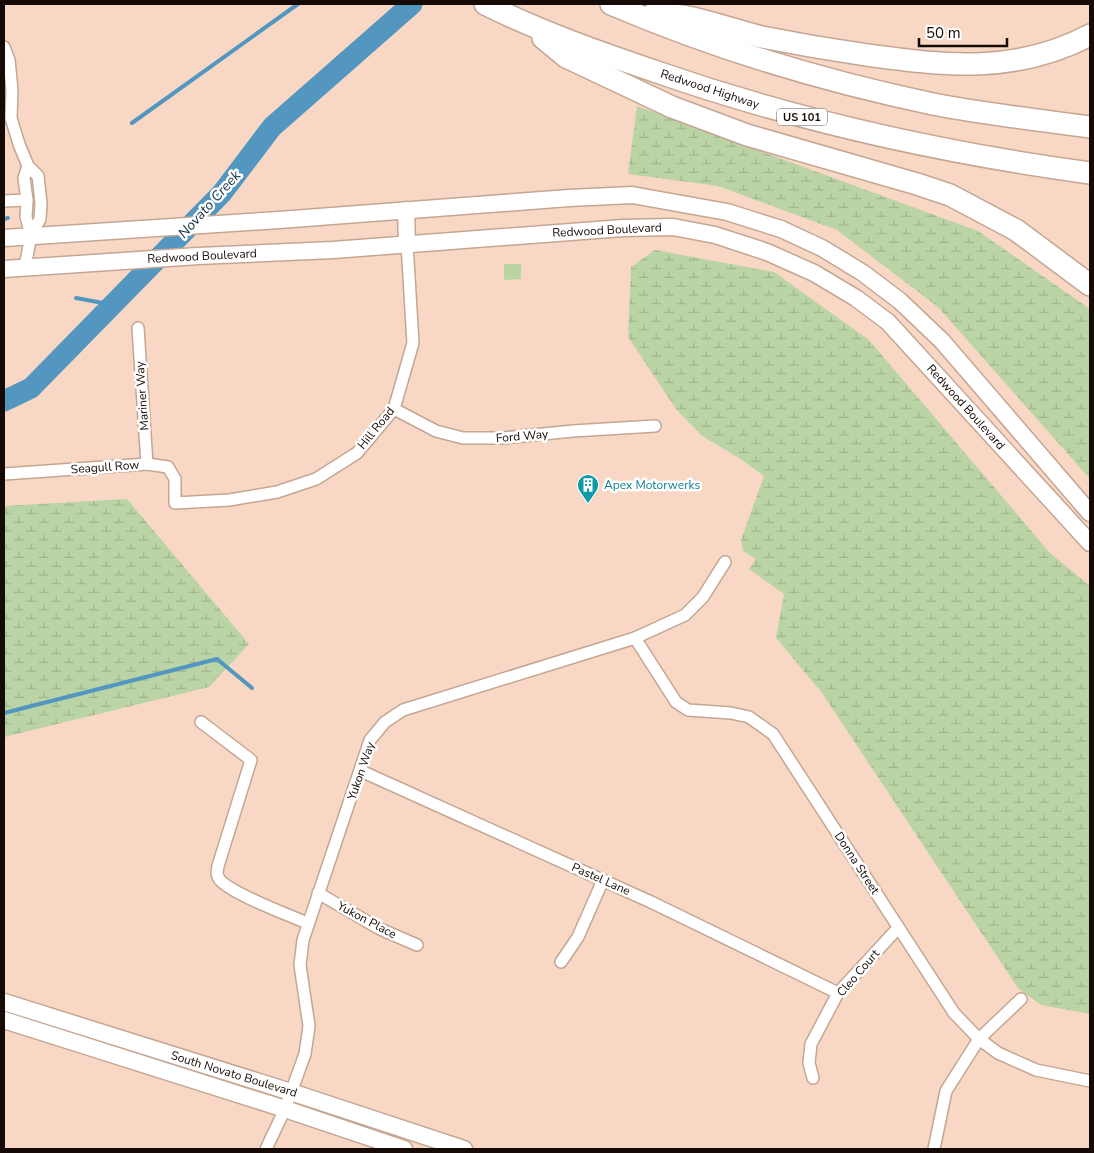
<svg xmlns="http://www.w3.org/2000/svg" width="1094" height="1153" font-family="'Nunito Sans',sans-serif">
<style>
.green{fill:#bad4a6}
.wetland{fill:url(#wetland-marsh)}
.lines{fill:none;stroke-linecap:round;stroke-linejoin:round}
.stream{stroke:#5397c1;stroke-width:4}
.river{stroke:#5397c1;stroke-width:21}
.minor-casing{stroke:#c4a693;stroke-width:14}
.secondary-casing{stroke:#c4a693;stroke-width:19}
.motorway-casing{stroke:#c4a693;stroke-width:24}
.minor{stroke:#fff;stroke-width:11}
.secondary{stroke:#fff;stroke-width:16}
.motorway{stroke:#fff;stroke-width:21}
.labels{text-anchor:middle;stroke-width:5;stroke-linejoin:round;paint-order:stroke}
.shield{fill:#fff;stroke:#5b5450;stroke-width:1}
.shield-label{font-size:11px;font-weight:bold;fill:#150a05}
.street-label{font-size:12px;fill:#150a05;stroke:#fff}
.culture-label{font-size:12px;fill:#0d838f;stroke:#fff;text-anchor:start}
.water-label{font-size:14px;font-style:italic;fill:#113042;stroke:#fff}
</style>
<defs>
<pattern id="wetland-marsh" width="20" height="14" patternUnits="userSpaceOnUse" patternTransform="scale(1.25)"><rect width="20" height="14" fill="#bad4a6"/><path d="M1 5h8M5 5V1M11 12h8M15 12V8" fill="none" stroke="#9fb58d"/></pattern>
</defs>
<rect width="100%" height="100%" fill="#f8d8c4"/>
<polygon class="green" points="504,264 521,264 521,279 504,280"/>
<g class="wetland">
<polygon points="637,106 978,231 1090,309 1090,479 938,307 837,230 718,186 628,174"/>
<polygon points="655,250 774,272 869,340 1050,553 1090,586 1090,1014 1041,1005 1018,988 822,693 776,638 784,594 749,569 756,559 743,551 741,540 764,476 739,458 702,436 676,409 628,337 631,267"/>
<polygon points="127,499 249,644 209,687 4,737 4,506"/>
</g>
<g class="lines">
<g class="stream">
<polyline points="132,123 298,4"/>
<polyline points="4,219 8,218"/>
<polyline points="76,298 114,305"/>
<polyline points="4,713 217,659 252,688"/>
</g>
<polyline class="river" points="4,401 31,388 222,193 272,127 412,4"/>
<g class="minor-casing">
<g id="minor">
<polyline points="4,47 9,60 12,90 11,118 19,144 28,166 38,176 41,203 40,219 31,235 25,267"/>
<polyline points="28,166 24,178 27,200 26,217 31,235"/>
<polyline points="4,201 27,200"/>
<polyline points="138,328 147,464"/>
<polyline points="394,409 436,431 463,438 502,438 573,431 655,426"/>
<polyline points="4,474 147,464 168,467 175,479 175,503 229,500 277,492 316,479 357,453 394,409 413,343 407,244"/>
<polyline points="635,638 676,702 688,710 731,713 749,717 773,734 954,1013 979,1039 998,1053 1036,1070 1090,1081"/>
<path d="M201,722L251,760L218,866C217,872 216,875 220,880C232,894 289,915 307,923"/>
<polyline points="361,771 651,902 838,993"/>
<polyline points="318,893 380,929 417,945"/>
<polyline points="561,962 578,937 603,880"/>
<polyline points="813,1078 809,1063 811,1044 838,993 898,928"/>
<polyline points="266,1149 285,1109 305,1054 309,1026 300,965 303,940 370,740 385,722 403,710 635,638 685,615 703,597 725,562"/>
<polyline points="934,1149 946,1091 979,1039 1021,999"/>
</g>
</g>
<g class="secondary-casing">
<g id="secondary">
<polyline points="406,210 407,244"/>
<polyline points="4,238 279,220 569,198 632,195 727,212 781,229 822,248 863,273 900,301 942,341 1090,513"/>
<polyline points="4,269 198,256 333,250 623,228 673,227 715,235 767,252 814,273 856,298 888,322 1090,543"/>
<polyline points="4,1002 291,1092 464,1149"/>
<polyline points="4,1020 285,1109 404,1149"/>
</g>
</g>
<g class="motorway-casing">
<g id="motorway">
<path d="M485,4C541,32 598,52 657,72C798,121 943,153 1090,173"/>
<path d="M611,4C714,48 823,81 933,104C984,114 1038,120 1090,127"/>
<path d="M654,13C666,15 677,15 688,17C713,22 737,31 762,37C797,44 832,50 867,55C947,66 1016,74 1090,35"/>
<polyline points="543,38 566,57 672,107 747,135 917,184 950,195 1016,230 1090,285"/>
</g>
</g>
<use href="#minor" class="minor"/>
<use href="#secondary" class="secondary"/>
<use href="#motorway" class="motorway"/>
</g>
<defs>
<g id="building-pin" transform="scale(1.125)"><path d="M0 17L-7.5 6A9.5 9.5 0 1 1 7.5 6Z" fill="#0f9aa8" stroke="#fff"/><path d="M-4-6H4V6H1V3H-1V6H-4ZM-2.5-4.3h1.7v1.8h-1.7ZM.8-4.3h1.7v1.8H.8ZM-2.5-1h1.7V.8h-1.7ZM.8-1h1.7V.8H.8Z" fill="#fff"/></g>
</defs>
<g fill-rule="evenodd">
<use href="#building-pin" x="588" y="485"/>
</g>
<g class="labels">
<rect class="shield" x="777" y="108.5" width="50" height="17" rx="4"/>
<g class="shield-label">
<text x="802" y="121">US 101</text>
</g>
<g class="street-label">
<text transform="translate(710 89) rotate(18)" y="4">Redwood Highway</text>
<text transform="translate(607 230) rotate(-3)" y="4">Redwood Boulevard</text>
<text transform="translate(202 256) rotate(-3)" y="4">Redwood Boulevard</text>
<text transform="translate(142 396) rotate(-94)" y="4">Mariner Way</text>
<text transform="translate(966 407) rotate(48)" y="4">Redwood Boulevard</text>
<text transform="translate(376 428) rotate(-51)" y="4">Hill Road</text>
<text transform="translate(522 436) rotate(-5)" y="4">Ford Way</text>
<text transform="translate(105 467) rotate(-4)" y="4">Seagull Row</text>
<text transform="translate(361 771) rotate(-71)" y="4">Yukon Way</text>
<text transform="translate(857 863) rotate(57)" y="4">Donna Street</text>
<text transform="translate(601 879) rotate(24)" y="4">Pastel Lane</text>
<text transform="translate(367 920) rotate(28)" y="4">Yukon Place</text>
<text transform="translate(858 973) rotate(-49)" y="4">Cleo Court</text>
<text transform="translate(234 1074) rotate(17)" y="4">South Novato Boulevard</text>
</g>
<g class="culture-label">
<text x="604" y="489">Apex Motorwerks</text>
</g>
<g class="water-label">
<text transform="translate(209 204) rotate(-48)" y="5">Novato Creek</text>
</g>
</g>
<rect width="1094" height="1153" fill="none" stroke="#150a05" stroke-width="10"/>
<path d="M919 38v8h88v-8" fill="none" stroke="#150a05" stroke-width="2.5"/>
<text x="926" y="38" font-size="15" fill="#150a05" stroke="#ffffff" stroke-width="4" paint-order="stroke">50 m</text>
</svg>
